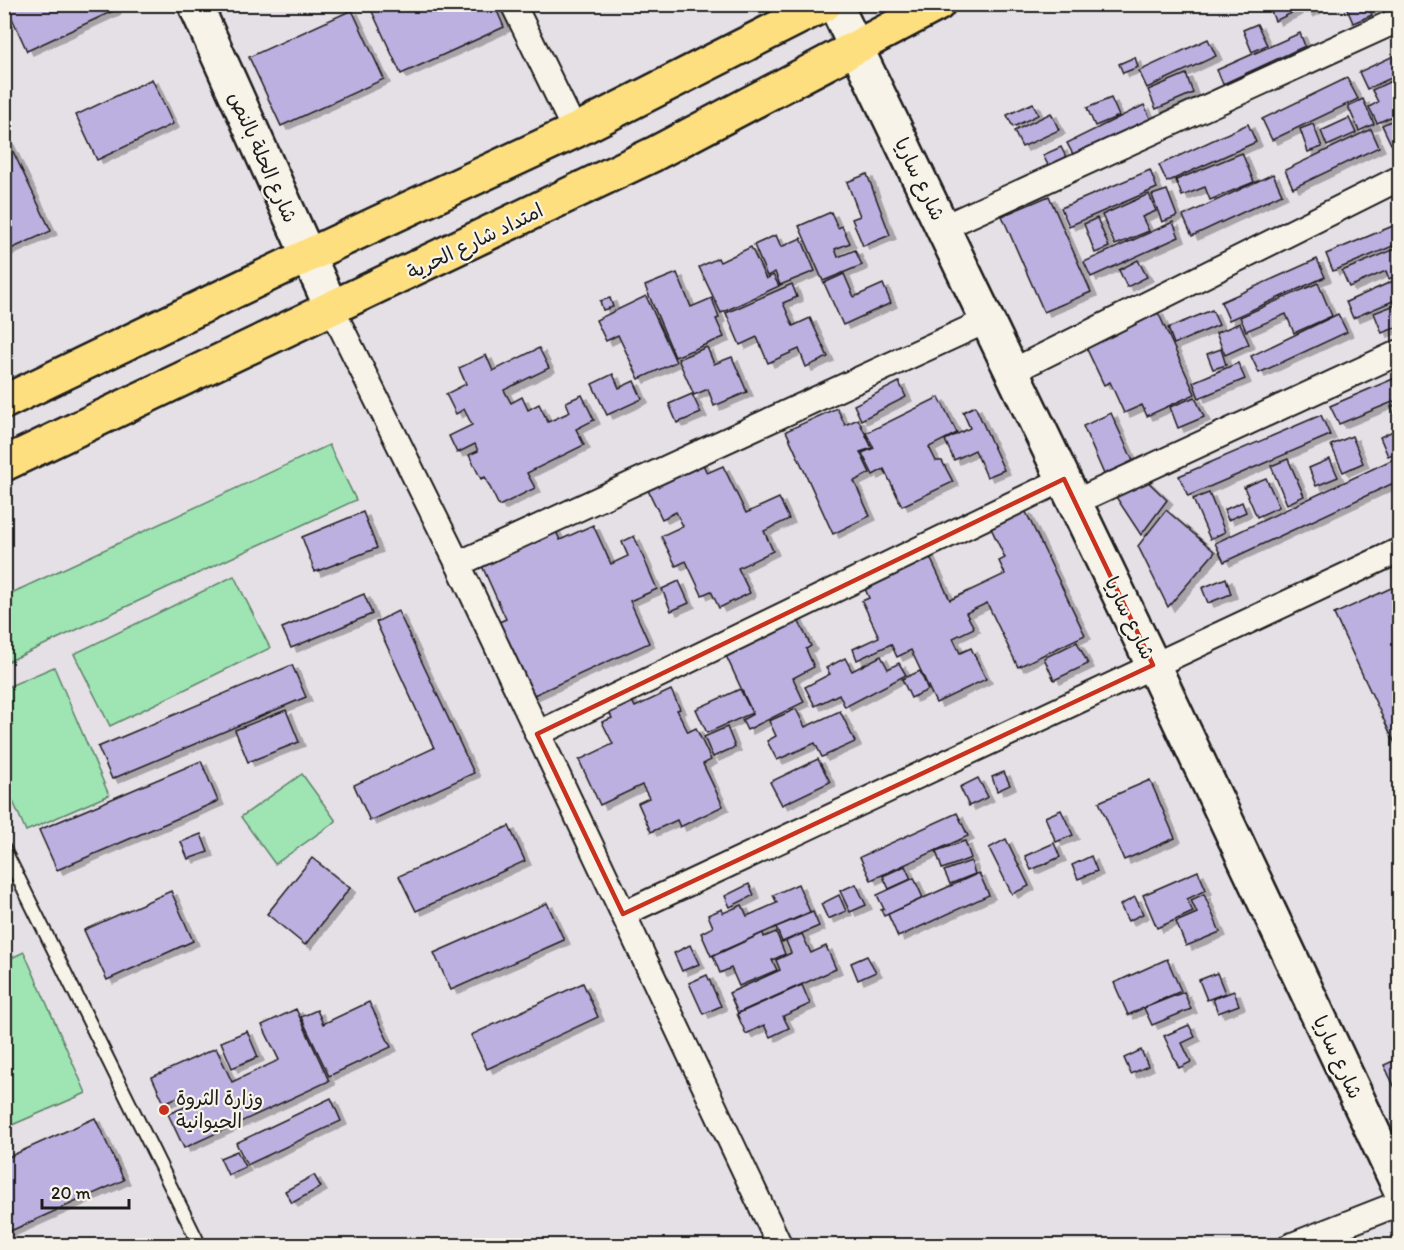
<svg xmlns="http://www.w3.org/2000/svg" width="1404" height="1250" font-family="Itim,'Playpen Sans Arabic',sans-serif">
<style>
.green{fill:#9ee5b3;stroke:#5d8068;stroke-width:1.5}
.building{fill:#bcb0e1;stroke:#1c1c1c;stroke-width:1.5;filter:url(#shadow)}
.lines{fill:none;stroke-linecap:round;stroke-linejoin:round}
.lane-casing{stroke:#1c1c1c;stroke-width:16}
.street-casing{stroke:#1c1c1c;stroke-width:28}
.secondary-casing{stroke:#1c1c1c;stroke-width:38}
.primary-casing{stroke:#1c1c1c;stroke-width:38}
.lane{stroke:#f7f3e8;stroke-width:12}
.street{stroke:#f7f3e8;stroke-width:24}
.secondary{stroke:#f7f3e8;stroke-width:33}
.primary{stroke:#fedf80;stroke-width:33}
.marked{fill:none;stroke:#c8321e;stroke-width:4.5;stroke-linejoin:round}
.poi-dot{fill:#c8321e;stroke:#f7f3e8;stroke-width:2}
.labels{text-anchor:middle;stroke-width:4.5;stroke-linejoin:round;paint-order:stroke}
.street-label{font-size:20px;fill:#1c1c1c;stroke:#f7f3e8}
.poi-label{font-size:20px;fill:#1c1c1c;stroke:#f7f3e8;text-anchor:start}
</style>
<defs>
<filter id="shadow"><feDropShadow dx="6" dy="4" stdDeviation="0" flood-color="#0004"/></filter>
</defs>
<rect width="100%" height="100%" fill="#e5dfe6"/>
<filter id="ink" filterUnits="userSpaceOnUse"><feTurbulence type="fractalNoise" baseFrequency=".0167" numOctaves="2"/><feDisplacementMap in="SourceGraphic" scale="12" xChannelSelector="R" yChannelSelector="G"/><feConvolveMatrix kernelMatrix="1 2 1 2 8 2 1 2 1" color-interpolation-filters="sRGB"/></filter>
<g filter="url(#ink)">
<g class="green">
<polygon points="329,445 356,500 5,663 5,596"/>
<polygon points="234,576 270,648 110,726 74,654"/>
<polygon points="54,667 109,795 26,831 5,783 5,688"/>
<polygon points="302,774 336,821 275,864 241,817"/>
<polygon points="24,952 86,1093 5,1128 5,961"/>
</g>
<g class="building">
<polygon points="7,4 113,4 115,10 27,51 6,5"/>
<polygon points="494,4 504,27 401,74 369,5"/>
<polygon points="1268,4 1293,4 1296,11 1275,21"/>
<polygon points="1303,4 1326,4 1307,13"/>
<polygon points="1345,4 1367,4 1372,15 1353,23"/>
<polygon points="352,10 384,79 281,126 249,57"/>
<polygon points="1257,24 1267,45 1252,52 1243,30"/>
<polygon points="1300,33 1305,46 1223,84 1217,70"/>
<polygon points="1208,39 1216,56 1147,88 1139,71"/>
<polygon points="1400,53 1400,74 1367,89 1359,72"/>
<polygon points="1135,57 1138,67 1123,73 1119,64"/>
<polygon points="1186,74 1193,93 1156,109 1148,90"/>
<polygon points="1400,77 1400,113 1377,123 1369,107 1378,102 1372,90"/>
<polygon points="1347,78 1358,99 1272,140 1262,119"/>
<polygon points="152,79 173,124 97,160 76,115"/>
<polygon points="1111,98 1119,116 1095,126 1087,108"/>
<polygon points="1363,99 1374,124 1359,131 1348,106"/>
<polygon points="1033,103 1038,115 1013,127 1007,115"/>
<polygon points="1144,105 1151,120 1075,158 1067,143"/>
<polygon points="1051,113 1059,130 1022,147 1014,131"/>
<polygon points="1400,117 1400,141 1391,144 1382,125"/>
<polygon points="1349,118 1356,133 1327,146 1321,131"/>
<polygon points="1248,124 1256,142 1167,182 1159,165"/>
<polygon points="1313,124 1322,147 1308,152 1300,129"/>
<polygon points="1371,129 1379,147 1293,188 1285,170"/>
<polygon points="8,141 51,231 4,252 4,143"/>
<polygon points="1061,147 1067,159 1049,167 1043,155"/>
<polygon points="1242,153 1254,182 1210,200 1205,187 1182,196 1176,180"/>
<polygon points="1150,170 1157,188 1069,226 1061,208"/>
<polygon points="867,174 890,235 863,246 852,219 860,216 847,182"/>
<polygon points="1273,174 1282,194 1192,236 1183,216"/>
<polygon points="1167,190 1177,216 1162,222 1152,195"/>
<polygon points="1149,194 1156,211 1142,217 1149,231 1115,245 1102,215"/>
<polygon points="1049,196 1091,292 1044,312 1002,216"/>
<polygon points="831,212 838,228 842,226 850,243 835,249 838,257 855,250 862,265 823,281 799,226"/>
<polygon points="1097,218 1109,247 1095,253 1084,224"/>
<polygon points="1173,222 1179,237 1091,277 1084,262"/>
<polygon points="1400,223 1400,243 1333,271 1326,254"/>
<polygon points="776,235 781,247 801,238 815,271 780,285 775,272 767,276 754,245"/>
<polygon points="751,247 766,279 773,275 779,286 721,313 699,267 718,258 720,262"/>
<polygon points="1400,247 1400,274 1389,279 1386,271 1349,287 1342,271"/>
<polygon points="1317,259 1325,277 1229,320 1221,302"/>
<polygon points="1138,260 1147,277 1127,287 1119,270"/>
<polygon points="677,273 691,307 712,298 719,318 716,319 724,337 675,357 645,286"/>
<polygon points="844,274 854,297 883,284 891,303 843,325 824,283"/>
<polygon points="1400,278 1400,298 1353,318 1346,302"/>
<polygon points="1318,283 1332,316 1294,333 1286,314 1246,331 1240,317"/>
<polygon points="792,284 797,297 783,303 793,326 810,318 828,357 806,367 799,349 768,363 757,337 740,345 726,313"/>
<polygon points="646,296 676,362 639,379 618,335 606,341 596,320"/>
<polygon points="610,298 613,307 603,310 600,301"/>
<polygon points="1400,303 1400,326 1382,333 1374,313"/>
<polygon points="1157,310 1195,394 1147,416 1142,405 1124,413 1110,382 1104,385 1084,343"/>
<polygon points="1212,310 1219,325 1174,344 1168,328"/>
<polygon points="1338,314 1347,332 1259,373 1251,356"/>
<polygon points="1240,323 1249,344 1225,355 1216,333"/>
<polygon points="707,347 714,364 732,357 747,392 714,406 708,389 694,395 678,359"/>
<polygon points="539,348 549,368 504,390 511,403 522,397 528,410 539,404 548,422 570,412 566,402 582,395 594,420 576,429 584,445 527,473 535,488 499,506 485,477 481,479 469,455 478,451 475,444 457,453 449,436 472,425 464,409 456,414 446,394 466,384 459,368 486,355 493,371"/>
<polygon points="1221,349 1226,365 1213,369 1207,354"/>
<polygon points="1238,363 1245,379 1199,398 1193,382"/>
<polygon points="613,374 619,388 634,381 642,399 607,415 592,384"/>
<polygon points="1400,376 1400,399 1339,424 1330,406"/>
<polygon points="899,382 906,397 861,420 854,405"/>
<polygon points="692,394 701,413 677,423 669,404"/>
<polygon points="939,397 957,433 929,447 936,461 942,461 953,482 902,506 884,469 873,475 862,453 874,448 866,433"/>
<polygon points="1195,397 1204,417 1178,428 1170,407"/>
<polygon points="1400,403 1400,428 1391,407"/>
<polygon points="975,406 1004,470 987,477 975,450 954,460 945,440 970,428 963,412"/>
<polygon points="837,408 845,425 858,419 872,448 860,452 870,473 854,481 870,516 833,534 786,431"/>
<polygon points="1111,413 1133,461 1104,474 1083,426"/>
<polygon points="1321,415 1330,435 1188,496 1179,476"/>
<polygon points="1395,430 1400,440 1400,451 1388,456 1380,437"/>
<polygon points="1352,436 1363,463 1343,472 1331,445"/>
<polygon points="699,456 707,473 723,466 746,513 779,498 789,519 764,531 773,551 738,568 750,593 719,608 711,591 702,595 686,561 676,566 661,536 683,526 676,512 662,519 644,482"/>
<polygon points="1400,456 1400,480 1224,562 1215,543"/>
<polygon points="1288,459 1304,496 1287,504 1271,466"/>
<polygon points="1330,459 1338,477 1316,486 1309,468"/>
<polygon points="1142,476 1167,500 1141,535 1116,497"/>
<polygon points="1266,478 1279,507 1257,517 1244,487"/>
<polygon points="1209,493 1225,532 1210,539 1193,499"/>
<polygon points="1242,502 1246,512 1228,520 1224,510"/>
<polygon points="1025,510 1085,635 1018,667 987,603 966,613 974,628 953,638 960,653 971,648 986,679 936,703 911,650 897,657 891,644 857,660 853,649 879,637 862,601 869,598 863,584 928,553 950,600 1005,574 999,561 1005,558 990,526"/>
<polygon points="1166,510 1215,552 1168,607 1138,546"/>
<polygon points="363,512 377,548 315,572 302,537"/>
<polygon points="552,523 560,540 593,525 611,564 628,556 622,542 634,536 657,589 630,601 649,643 525,699 492,625 506,619 478,557"/>
<polygon points="1226,578 1231,594 1208,603 1202,588"/>
<polygon points="679,581 689,603 671,611 662,589"/>
<polygon points="1400,584 1400,754 1334,614"/>
<polygon points="364,594 372,614 291,648 282,628"/>
<polygon points="398,611 474,773 370,821 354,785 434,748 376,622"/>
<polygon points="794,612 811,646 806,649 814,667 793,678 804,702 747,730 742,720 753,714 722,647"/>
<polygon points="1077,642 1088,664 1054,680 1044,658"/>
<polygon points="881,656 888,669 899,663 906,675 845,707 839,694 815,706 805,687 830,674 826,668 845,658 852,671"/>
<polygon points="292,665 306,697 112,779 98,747"/>
<polygon points="920,671 928,690 911,698 902,679"/>
<polygon points="740,689 752,713 707,733 696,709"/>
<polygon points="671,690 680,709 677,710 688,732 696,728 711,760 703,764 723,806 680,827 677,820 651,832 638,803 649,798 642,785 600,805 579,760 613,744 602,722 612,718 605,703 628,692 635,707"/>
<polygon points="796,709 805,727 840,711 855,742 822,757 815,743 777,760 767,741 776,736 769,721"/>
<polygon points="286,710 299,742 248,762 235,730"/>
<polygon points="727,727 735,747 713,757 704,737"/>
<polygon points="818,759 830,782 782,805 770,782"/>
<polygon points="201,761 218,801 57,870 39,830"/>
<polygon points="1004,772 1010,785 997,791 992,777"/>
<polygon points="978,778 988,797 969,806 960,787"/>
<polygon points="1150,780 1175,838 1124,860 1099,802"/>
<polygon points="1061,810 1073,835 1056,842 1045,817"/>
<polygon points="957,813 968,836 871,880 860,857"/>
<polygon points="509,826 525,861 416,911 399,876"/>
<polygon points="201,834 208,852 188,859 181,842"/>
<polygon points="1006,839 1029,886 1012,894 989,848"/>
<polygon points="965,841 971,858 942,869 936,851"/>
<polygon points="1054,843 1060,857 1031,870 1025,856"/>
<polygon points="1091,856 1097,871 1078,879 1072,865"/>
<polygon points="312,858 350,888 305,945 267,914"/>
<polygon points="971,861 975,874 950,884 944,871"/>
<polygon points="905,866 911,879 889,889 883,876"/>
<polygon points="1198,871 1206,890 1187,899 1193,912 1157,928 1143,895"/>
<polygon points="979,873 989,895 898,937 888,914"/>
<polygon points="914,878 923,898 884,916 881,910 884,909 877,895"/>
<polygon points="749,884 754,895 730,907 725,896"/>
<polygon points="798,884 810,912 711,956 701,933 713,927 708,915 722,909 723,913 742,905 747,916 777,903 773,895"/>
<polygon points="856,884 866,905 850,912 840,891"/>
<polygon points="171,891 193,941 107,980 84,930"/>
<polygon points="1204,894 1220,932 1186,946 1176,922 1197,913 1191,900"/>
<polygon points="839,895 846,911 828,919 821,904"/>
<polygon points="1135,897 1143,914 1128,921 1120,905"/>
<polygon points="547,903 564,940 451,990 434,953"/>
<polygon points="813,912 819,926 782,942 776,927"/>
<polygon points="776,932 785,954 772,960 777,970 739,986 731,968 720,973 713,956 763,933 764,937"/>
<polygon points="802,934 811,953 826,946 836,969 738,1013 729,993 780,970 776,960 791,953 786,941"/>
<polygon points="690,945 699,964 682,971 674,953"/>
<polygon points="867,956 876,972 858,980 851,963"/>
<polygon points="1167,959 1181,991 1128,1015 1114,983"/>
<polygon points="1217,973 1225,993 1207,1000 1199,980"/>
<polygon points="707,975 721,1006 703,1014 689,983"/>
<polygon points="583,983 598,1017 487,1069 471,1035"/>
<polygon points="802,985 810,1004 783,1016 789,1028 770,1037 764,1025 746,1034 737,1014"/>
<polygon points="1234,991 1239,1005 1218,1013 1213,999"/>
<polygon points="1184,992 1191,1009 1152,1025 1144,1008"/>
<polygon points="369,1002 391,1047 329,1076 301,1017 317,1010 323,1024"/>
<polygon points="296,1009 329,1081 184,1148 168,1114 185,1107 180,1096 164,1103 152,1077 216,1048 232,1082 279,1060 262,1025"/>
<polygon points="1189,1025 1195,1037 1182,1043 1191,1062 1179,1068 1164,1036"/>
<polygon points="247,1031 258,1057 232,1068 221,1042"/>
<polygon points="1141,1050 1148,1066 1131,1074 1124,1058"/>
<polygon points="1400,1058 1400,1098 1384,1065"/>
<polygon points="331,1098 341,1121 247,1165 236,1143"/>
<polygon points="95,1118 124,1180 6,1233 4,1159"/>
<polygon points="237,1151 245,1167 228,1175 220,1158"/>
<polygon points="314,1175 321,1187 292,1203 285,1191"/>
</g>
<g class="lines">
<g class="lane-casing">
<polyline id="lane" points="4,849 200,1246"/>
</g>
<g class="street-casing">
<g id="street">
<polyline points="513,4 575,131"/>
<polyline points="944,227 1400,19"/>
<polyline points="332,309 458,564 780,1246"/>
<polyline points="1013,371 1400,178"/>
<polyline points="1075,502 1400,352"/>
<polyline points="458,564 988,320"/>
<polyline points="537,734 1064,479"/>
<polyline points="623,914 1400,550"/>
<polyline points="1290,1246 1400,1203"/>
</g>
</g>
<g class="secondary-casing">
<g id="secondary">
<polyline points="195,4 332,309"/>
<polyline points="835,4 1153,665 1400,1189"/>
</g>
</g>
<g class="primary-casing">
<g id="primary">
<polyline points="4,402 307,256 575,131 825,4"/>
<polyline points="4,464 654,154 938,4"/>
</g>
</g>
<use href="#lane" class="lane"/>
<use href="#street" class="street"/>
<use href="#secondary" class="secondary"/>
<use href="#primary" class="primary"/>
</g>
</g>
<path class="marked" d="M1064,479L1153,665L623,914L537,734Z"/>
<circle class="poi-dot" cx="164" cy="1110" r="6"/>
<g class="labels">
<g class="street-label">
<text transform="translate(263 157) rotate(66)" y="7">شارع الحلة بالنص</text>
<text transform="translate(920 179) rotate(64)" y="7">شارع ساريا</text>
<text transform="translate(475 241) rotate(-26)" y="7">امتداد شارع الحرية</text>
<text transform="translate(1130 618) rotate(64)" y="7">شارع ساريا</text>
<text transform="translate(1338 1057) rotate(65)" y="7">شارع ساريا</text>
</g>
<g class="poi-label">
<text x="176" y="1105">وزارة الثروة<tspan x="176" dy="23">الحيوانية</tspan></text>
</g>
</g>
<rect width="1404" height="1250" fill="none" stroke="#f7f3e8" stroke-width="24"/>
<rect x="12" y="12" width="1380" height="1226" fill="none" stroke="#1c1c1c" stroke-width="2" filter="url(#ink)"/>
<path d="M42 1199v9h87v-9" fill="none" stroke="#1c1c1c" stroke-width="3"/>
<text x="51" y="1199" font-size="18" fill="#1c1c1c" stroke="#f7f3e8" stroke-width="4.5" paint-order="stroke">20 m</text>
</svg>
